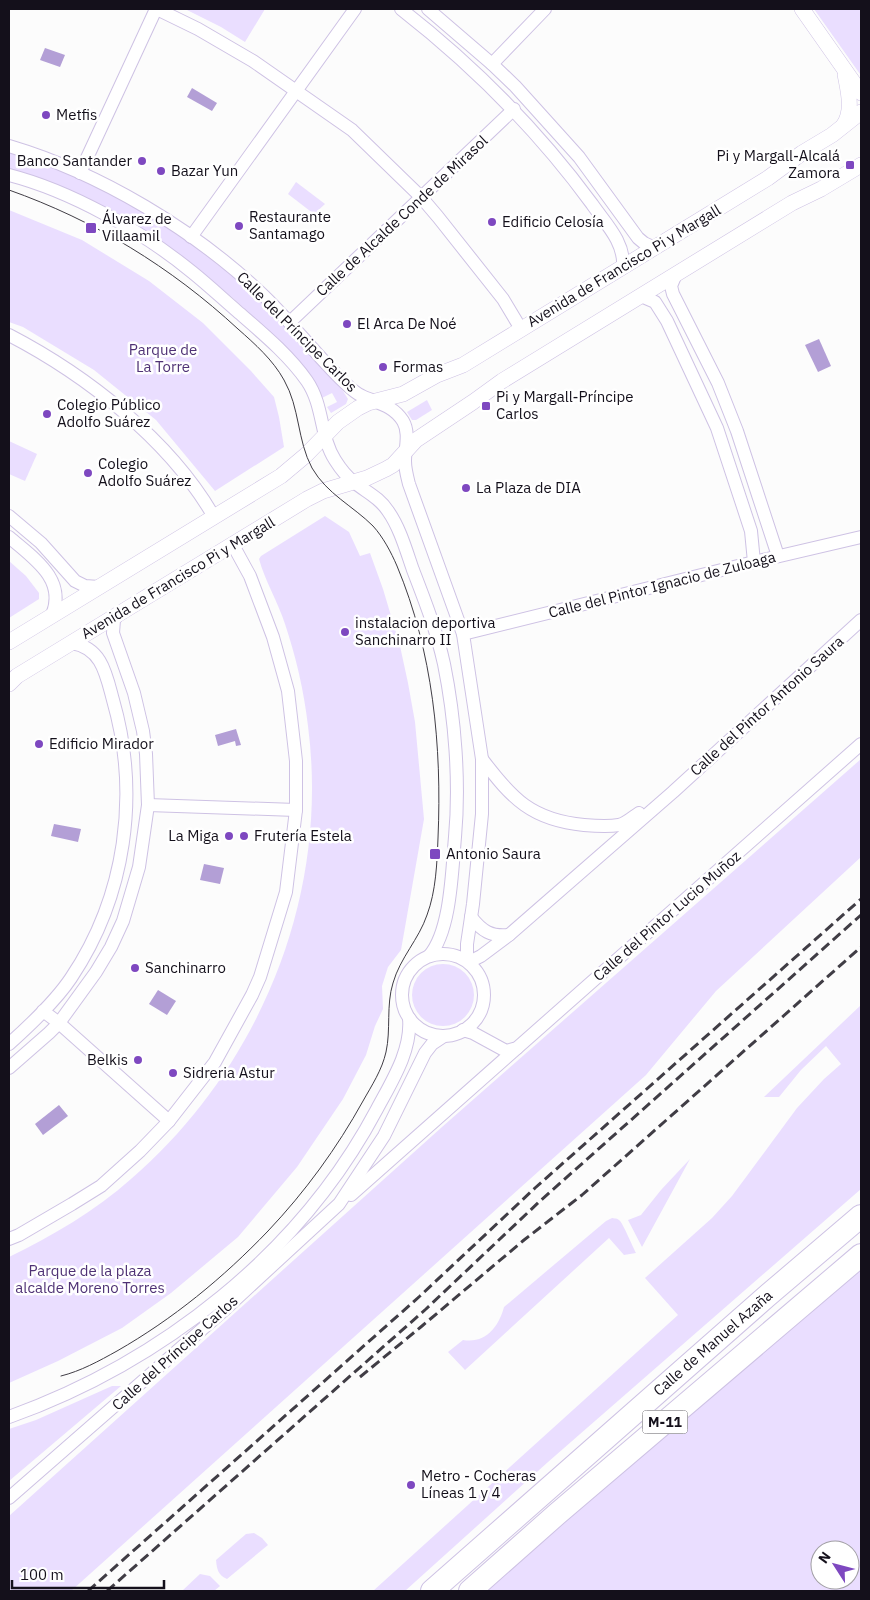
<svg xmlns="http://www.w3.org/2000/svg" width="870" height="1600" font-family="'IBM Plex Sans',sans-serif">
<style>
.green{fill:#eadeff;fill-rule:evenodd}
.water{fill:#b39fd6}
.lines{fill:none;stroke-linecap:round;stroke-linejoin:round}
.minor-casing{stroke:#cec2e4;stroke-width:14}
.tertiary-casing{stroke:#cec2e4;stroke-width:16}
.motorway-casing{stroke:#cec2e4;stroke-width:24}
.minor{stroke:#fff;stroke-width:12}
.tertiary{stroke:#fff;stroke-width:15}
.motorway{stroke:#fff;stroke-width:22}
.tram{stroke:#403d45;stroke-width:1}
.rail{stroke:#403d45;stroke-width:3;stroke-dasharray:10 5;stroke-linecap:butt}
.poi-dot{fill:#7e48c0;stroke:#fff;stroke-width:2}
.labels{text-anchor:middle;stroke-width:5;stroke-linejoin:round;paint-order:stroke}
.shield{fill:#fff;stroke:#5a585f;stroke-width:1}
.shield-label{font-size:14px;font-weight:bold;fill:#14101b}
.poi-label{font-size:15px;fill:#14101b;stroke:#fff;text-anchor:start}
.street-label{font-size:15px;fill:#14101b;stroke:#fff}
.park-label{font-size:15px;fill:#4f3275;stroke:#fff}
</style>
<rect width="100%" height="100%" fill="#fcfcfc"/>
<g class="green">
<polygon points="185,9 265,9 245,42 221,27"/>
<polygon points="814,9 861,9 860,74"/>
<path d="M9,152C145,194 255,281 343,391L348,399L346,404L331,413L327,407L337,402L332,393L322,398L317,387L270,332L233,298L195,267L9,169Z"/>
<polygon points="296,182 325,204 314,214 288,194"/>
<polygon points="9,210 82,240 149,281 203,323 251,371 274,397 279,417 284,447 215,491 156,420 94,370 23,327 9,322"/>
<polygon points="427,400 432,410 416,420 412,420 407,412"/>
<polygon points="9,441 37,454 25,481 9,474"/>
<path d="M325,516L349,532L360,556L370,553L383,589L400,646L408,683L415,722L424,819L401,950L388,967L382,986L383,1009L375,1026L366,1055L343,1099L297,1167L238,1237L171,1293L122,1328L58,1361L9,1383V1257C52,1236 95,1211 131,1179C260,1067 330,896 308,726C304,691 296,657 285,624C278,602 265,581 259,559L261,556Z"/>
<polygon points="9,561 26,576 39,593 39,599 9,618"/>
<polygon points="861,759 861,857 716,991 646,1075 71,1591 9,1591 9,1516 442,1127"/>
<circle cx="443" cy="995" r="31"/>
<polygon points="861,1005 861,1189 548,1462 405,1591 373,1591 678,1315 645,1278 712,1218 732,1196 797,1108 824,1079 841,1064 826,1046 801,1070 779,1097 764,1097"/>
<polygon points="690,1159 642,1247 628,1220 641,1215 661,1190"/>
<path d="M612,1218C617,1219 617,1218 620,1221C623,1224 633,1247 636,1253L624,1255L609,1238L465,1370L448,1352L463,1340C486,1344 499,1326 504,1307L606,1221Z"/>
<path d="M861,1266V1591H487L532,1550ZM820,1550H850V1580H820Z"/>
<polygon points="112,1386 121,1386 9,1481 9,1429 36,1420"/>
<path d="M254,1533L262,1538L268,1545L227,1579C218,1575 217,1570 216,1560L246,1534Z"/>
<polygon points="200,1574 210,1576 220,1586 214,1591 182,1591"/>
</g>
<g class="water">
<polygon points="45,48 65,55 60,67 40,60"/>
<polygon points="192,88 217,103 212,111 187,97"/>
<polygon points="819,339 831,366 818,372 805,345"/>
<polygon points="236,729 241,745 236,746 235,741 218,746 215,735"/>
<polygon points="54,824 81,829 78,842 51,836"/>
<polygon points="204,864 224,868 220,884 200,880"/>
<polygon points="158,990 176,1001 167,1015 149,1004"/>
<polygon points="59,1105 68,1116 43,1135 35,1124"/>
</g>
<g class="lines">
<g class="minor-casing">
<g id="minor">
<polyline points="157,9 198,29 253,61 352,130 421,197 438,217 503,299 521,329"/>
<path d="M401,9C474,66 537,129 592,204C605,223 625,242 623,267"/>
<polyline points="428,9 492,64 515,86 579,157 638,238 644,243 655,248"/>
<polyline points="492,64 545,9"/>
<path d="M9,146C100,173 195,230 264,296C292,323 316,355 344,382C349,387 355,393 362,396C377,403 393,405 403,421C410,433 405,448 405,461C405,469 407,476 409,484L463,634L482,759V814L473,904L467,944V961"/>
<polyline points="80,173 156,9"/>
<path d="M9,175C71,191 142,231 192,272C207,284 222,298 237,311C261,332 288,354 307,381C324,406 320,437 335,460C340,468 347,477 354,482C366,492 379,497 388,511C400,528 406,550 413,570C425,601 437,632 444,664C455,718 460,782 455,837C452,870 451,931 429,956"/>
<polyline points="191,237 355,9"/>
<polyline points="676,274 671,286 673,294 718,383 737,431 778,556"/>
<polyline points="641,296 655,302 667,321 717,428 751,531 754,562"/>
<polyline points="290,322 514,109"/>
<path d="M9,335C86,375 170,440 214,517"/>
<polyline points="9,516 41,543 75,581 85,586 99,587"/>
<path d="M9,537C33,558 67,579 52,615"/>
<polyline points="463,634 754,562 861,537"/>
<path d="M482,759C512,799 532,820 584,825C595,826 608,827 619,825C625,824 633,817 639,813"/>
<polyline points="148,805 296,810"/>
<path d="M471,917C482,931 491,937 509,935"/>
<circle cx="443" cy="995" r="41"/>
<polyline points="469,962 481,956 509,935 673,792 861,620"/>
<polyline points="43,1011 59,1023 169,1121"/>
<polyline points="463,1030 473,1033 506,1051 517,1048 861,744"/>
<path d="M9,1044C28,1027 57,999 71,978C126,896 140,794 113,700C106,674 102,648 72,643"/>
<polyline points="9,1068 49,1033 59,1023 96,972 111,947 123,921 139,867 148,805 146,754 143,731 134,693 113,633 114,620 117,616"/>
<polyline points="351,1195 517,1048"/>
<polyline points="9,1239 19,1235 72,1204 101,1186 140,1151 169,1121 215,1062 252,995 260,977 286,892 296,810 296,761 288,691 273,637 250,576 233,545"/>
<path d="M9,1417C162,1362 300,1254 377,1109C392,1081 412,1050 409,1018"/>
<polyline points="9,1498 223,1311 339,1204 384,1136 425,1053 432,1044 444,1036"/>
</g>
</g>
<g class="tertiary-casing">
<g id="tertiary">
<polyline points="802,9 861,93"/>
<path d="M843,126C854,111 848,91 845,74"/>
<polyline points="9,642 281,476 306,455 338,422 358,408 368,403 403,394 437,375 463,365 768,178 802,153 832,135 861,112"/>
<polyline points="9,684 17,676 307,499 323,491 367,478 386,469 393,465 416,440 473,402 502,381 792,203 821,189 861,165"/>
</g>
</g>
<g class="motorway-casing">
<g id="motorway">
<polyline points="432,1591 767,1296 861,1216"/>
<polyline points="470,1591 557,1514 861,1255"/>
</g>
</g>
<use href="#minor" class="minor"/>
<use href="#tertiary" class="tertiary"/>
<use href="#motorway" class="motorway"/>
<path class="tram" d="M9,190C94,220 171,267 238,329C255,344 273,360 284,380C300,408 297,440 312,468C327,494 353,506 373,526C383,537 391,552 397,566C433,652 442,746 438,838C437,863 436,891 427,915C419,939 400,958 393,983C386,1005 391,1030 386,1052C382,1070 372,1085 363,1101C337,1148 305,1192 268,1231C223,1278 173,1319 117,1351C99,1361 81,1371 61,1376"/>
<g class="rail">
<polyline points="360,1377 422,1326 524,1240 582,1195 861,947"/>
<polyline points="88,1591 420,1296 535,1188 861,899"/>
<polyline points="107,1591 426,1309 539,1202 861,915"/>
</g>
</g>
<g class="poi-dot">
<circle cx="46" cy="115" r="5"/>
<circle cx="142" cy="161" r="5"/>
<rect x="845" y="160" width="10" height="10" rx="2.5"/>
<circle cx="161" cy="171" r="5"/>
<circle cx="492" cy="222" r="5"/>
<circle cx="239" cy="226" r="5"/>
<rect x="85" y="222" width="12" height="12" rx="2.5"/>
<circle cx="347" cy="324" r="5"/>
<circle cx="383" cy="367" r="5"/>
<rect x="481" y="401" width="10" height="10" rx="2.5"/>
<circle cx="47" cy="414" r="5"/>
<circle cx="88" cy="473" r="5"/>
<circle cx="466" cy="488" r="5"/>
<circle cx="345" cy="632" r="5"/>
<circle cx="39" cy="744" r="5"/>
<circle cx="229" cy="836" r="5"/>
<circle cx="244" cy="836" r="5"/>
<rect x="429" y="848" width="12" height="12" rx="2.5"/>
<circle cx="135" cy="968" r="5"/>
<circle cx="138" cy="1060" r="5"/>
<circle cx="173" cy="1073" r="5"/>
<circle cx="411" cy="1485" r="5"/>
</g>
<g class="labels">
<rect class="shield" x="642.5" y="1410.5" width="45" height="23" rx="4"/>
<g class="shield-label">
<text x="665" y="1427">M-11</text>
</g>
<g class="poi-label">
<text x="56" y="120">Metfis</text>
<text x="840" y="161" text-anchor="end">Pi y Margall-Alcalá<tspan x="840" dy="17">Zamora</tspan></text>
<text x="132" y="166" text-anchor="end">Banco Santander</text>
<text x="171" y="176">Bazar Yun</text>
<text x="249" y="222">Restaurante<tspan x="249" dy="17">Santamago</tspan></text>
<text x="102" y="224">Álvarez de<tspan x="102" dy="17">Villaamil</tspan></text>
<text x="502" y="227">Edificio Celosía</text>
<text x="357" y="329">El Arca De Noé</text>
<text x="393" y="372">Formas</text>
<text x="496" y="402">Pi y Margall-Príncipe<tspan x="496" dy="17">Carlos</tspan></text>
<text x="57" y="410">Colegio Público<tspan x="57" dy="17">Adolfo Suárez</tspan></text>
<text x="98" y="469">Colegio<tspan x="98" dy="17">Adolfo Suárez</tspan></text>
<text x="476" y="493">La Plaza de DIA</text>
<text x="355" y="628">instalacion deportiva<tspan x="355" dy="17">Sanchinarro II</tspan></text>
<text x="49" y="749">Edificio Mirador</text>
<text x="219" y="841" text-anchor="end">La Miga</text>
<text x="254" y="841">Frutería Estela</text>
<text x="446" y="859">Antonio Saura</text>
<text x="145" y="973">Sanchinarro</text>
<text x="128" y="1065" text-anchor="end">Belkis</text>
<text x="183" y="1078">Sidreria Astur</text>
<text x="421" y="1481">Metro - Cocheras<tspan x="421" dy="17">Líneas 1 y 4</tspan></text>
</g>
<g class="street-label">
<text transform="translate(402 216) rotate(-43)" y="5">Calle de Alcalde Conde de Mirasol</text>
<text transform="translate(624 266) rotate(-31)" y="5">Avenida de Francisco Pi y Margall</text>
<text transform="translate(297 332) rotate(45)" y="5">Calle del Príncipe Carlos</text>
<text transform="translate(178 578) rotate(-31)" y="5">Avenida de Francisco Pi y Margall</text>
<text transform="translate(662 585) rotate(-14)" y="5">Calle del Pintor Ignacio de Zuloaga</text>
<text transform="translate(767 706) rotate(-42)" y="5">Calle del Pintor Antonio Saura</text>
<text transform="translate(667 916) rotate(-41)" y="5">Calle del Pintor Lucio Muñoz</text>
<text transform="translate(713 1343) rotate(-41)" y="5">Calle de Manuel Azaña</text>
<text transform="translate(175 1353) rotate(-42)" y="5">Calle del Príncipe Carlos</text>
</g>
<g class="park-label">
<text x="163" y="355">Parque de<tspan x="163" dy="17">La Torre</tspan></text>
<text x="90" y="1276">Parque de la plaza<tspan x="90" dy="17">alcalde Moreno Torres</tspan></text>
</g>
</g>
<rect width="870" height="1600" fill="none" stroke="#14101b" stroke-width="20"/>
<g transform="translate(835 1565) rotate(306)"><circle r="24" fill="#ffffff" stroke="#a19fa4"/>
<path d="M0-4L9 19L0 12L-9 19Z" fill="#7e48c0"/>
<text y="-8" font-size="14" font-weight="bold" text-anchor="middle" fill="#14101b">N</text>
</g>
<path d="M12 1580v8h152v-8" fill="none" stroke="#14101b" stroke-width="2.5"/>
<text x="20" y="1580" font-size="15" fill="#14101b" stroke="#ffffff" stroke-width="4" paint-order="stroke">100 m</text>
</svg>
